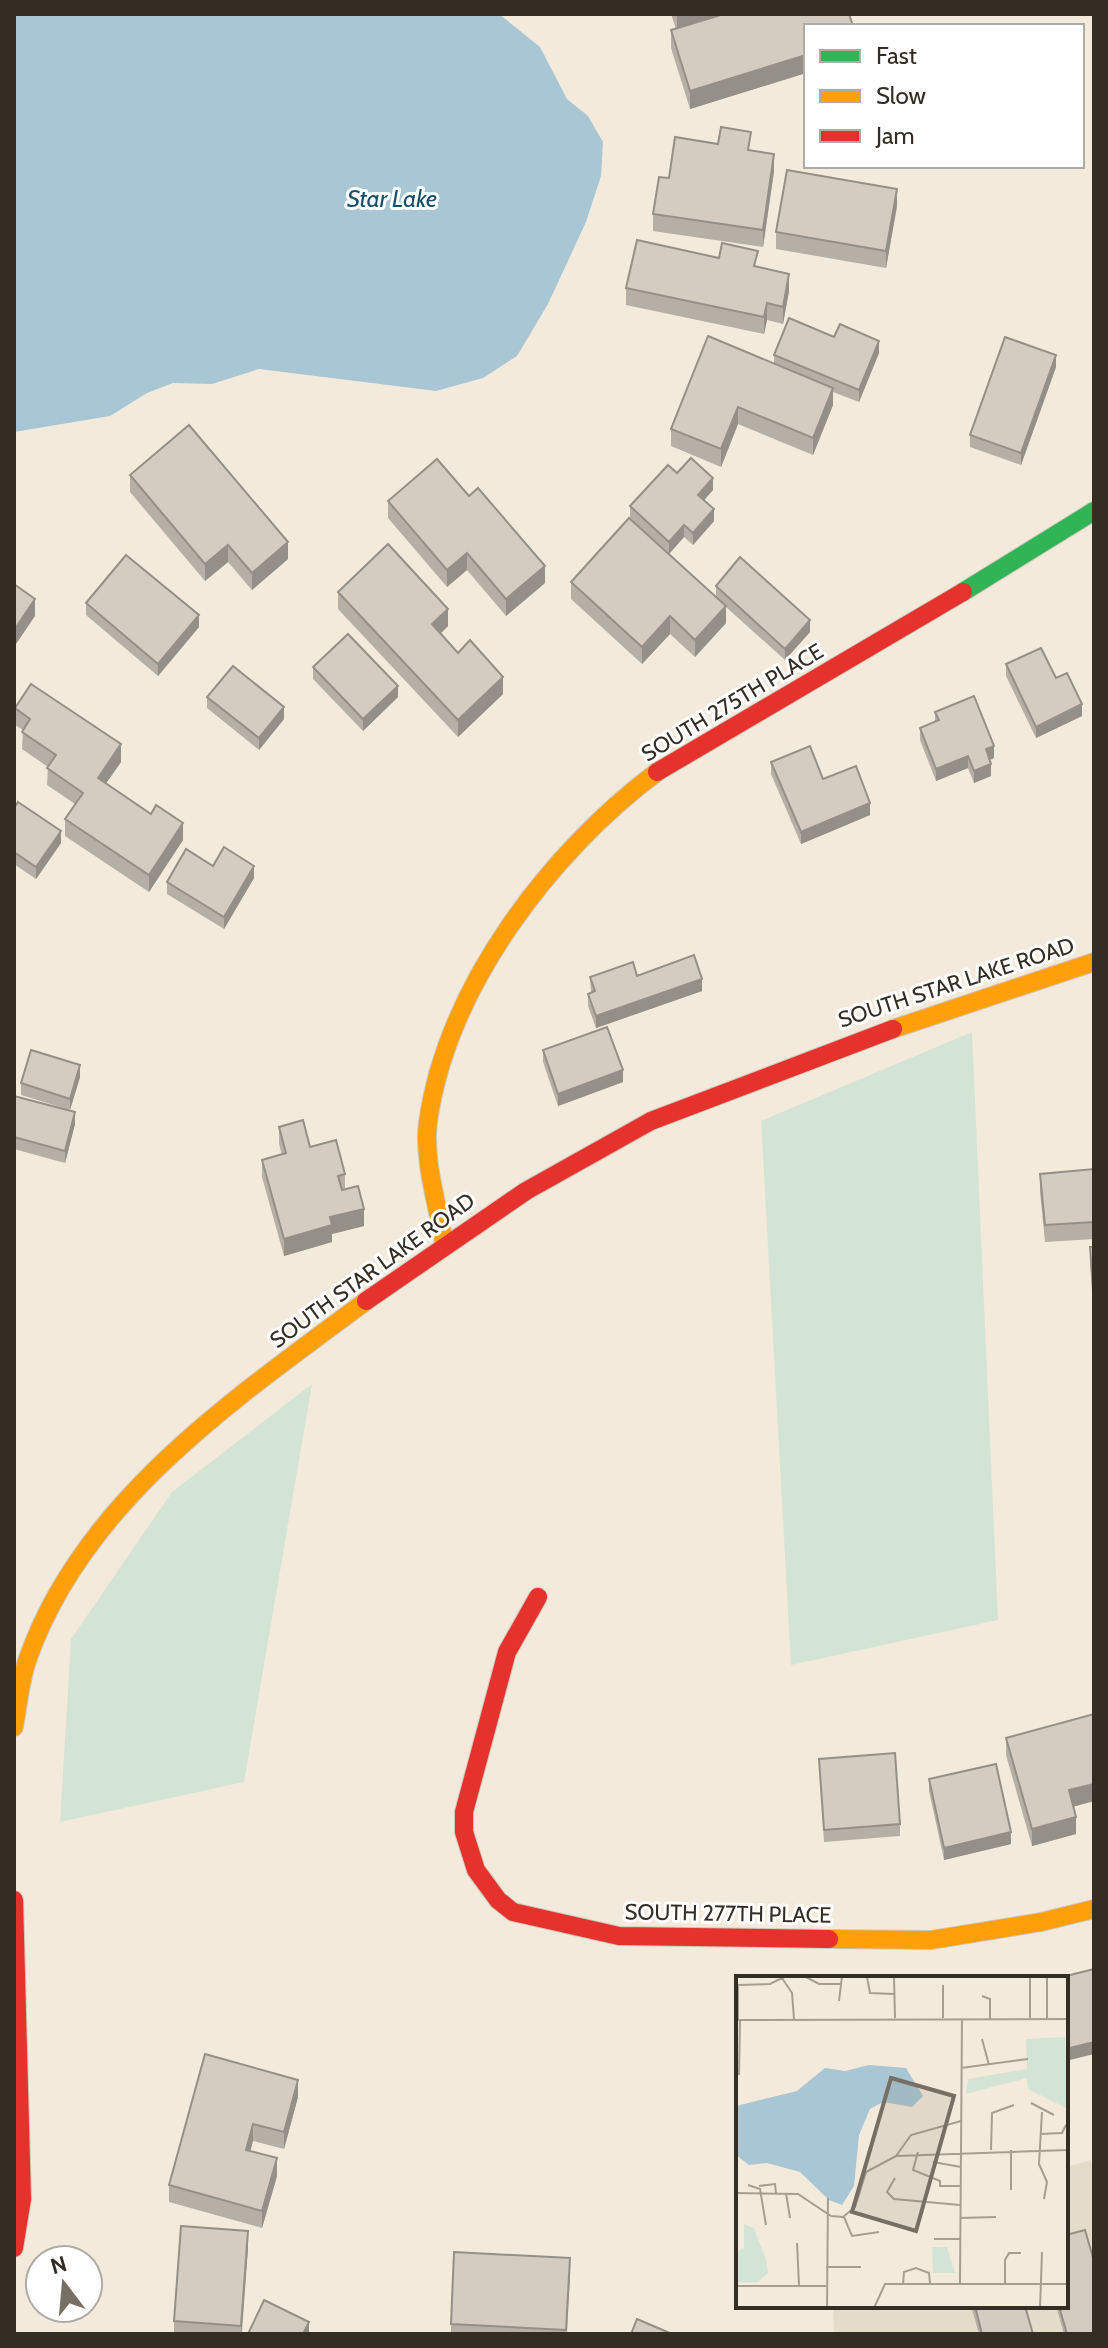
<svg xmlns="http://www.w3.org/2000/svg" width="1108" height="2348" font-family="Cabin,sans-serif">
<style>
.education{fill:#e5dbc9}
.green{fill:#d4e4d4}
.water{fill:#a8c6d4}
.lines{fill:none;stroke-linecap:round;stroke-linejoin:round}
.fast-casing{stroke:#cfc8bd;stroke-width:20}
.slow-casing{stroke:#cfc8bd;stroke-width:20}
.jam-casing{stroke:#cfc8bd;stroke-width:20}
.fast{stroke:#30b455;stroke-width:18}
.slow{stroke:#ff9f0a;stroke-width:18}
.jam{stroke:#e5322d;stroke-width:18}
.wall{fill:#b6afa6}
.shaded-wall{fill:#948f87}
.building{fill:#d4ccc1;stroke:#948f87;stroke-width:2}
.labels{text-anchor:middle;stroke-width:6;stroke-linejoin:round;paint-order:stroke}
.street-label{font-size:22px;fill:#342d23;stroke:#fff}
.water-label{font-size:24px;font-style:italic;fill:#164f6b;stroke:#fff}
.inset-road{fill:none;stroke:#a79e92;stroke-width:2}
.view{fill:#776f64;fill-opacity:0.15;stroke:#776f64;stroke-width:4}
.inset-edge{fill:none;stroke:#342d23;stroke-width:4}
</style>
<rect width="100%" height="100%" fill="#f4eadc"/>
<polygon class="education" points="1091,2160 1094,2177 1094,2334 834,2334 833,2306 1066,2306 1066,2167"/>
<g class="green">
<polygon points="972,1032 998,1620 791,1665 761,1121"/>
<polygon points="312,1384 244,1782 60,1822 71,1639 172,1492"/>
</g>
<polygon class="water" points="14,14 499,14 540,47 567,99 588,116 603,142 601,176 586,222 548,304 517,356 483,378 436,391 259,369 212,384 173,383 147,393 110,416 14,432"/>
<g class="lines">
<g class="fast-casing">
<polyline id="fast" points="963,592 1094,511"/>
</g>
<g class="slow-casing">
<g id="slow">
<polyline points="893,1029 1094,962"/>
<path d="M444,1243C438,1205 423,1161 428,1122C447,987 550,852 657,772"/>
<path d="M14,1727C18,1705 20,1682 27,1661C82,1501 236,1398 366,1301"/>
<polyline points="829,1939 931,1940 1041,1922 1094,1909"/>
</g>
</g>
<g class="jam-casing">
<g id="jam">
<polyline points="657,772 963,592"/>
<polyline points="366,1301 526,1191 651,1121 893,1029"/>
<polyline points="538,1597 507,1652 464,1812 464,1832 476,1870 498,1900 513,1912 619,1936 829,1939"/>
<polyline points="14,1900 22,2199 14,2248"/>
</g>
</g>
<use href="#fast" class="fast"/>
<use href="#slow" class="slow"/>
<use href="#jam" class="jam"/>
</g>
<g class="wall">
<polygon points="671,14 849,14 806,26 806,73 690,109 671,48 671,30 676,29"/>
<polygon points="750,150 774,171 763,247 653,231 653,214 669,178"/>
<polygon points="897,206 886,268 776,249 776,232"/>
<polygon points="758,267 789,291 783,324 767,320 764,334 626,305 626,288"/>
<polygon points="834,337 879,353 859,402 833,392 833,405 813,455 738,424 721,467 671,446 671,429 774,363 774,355"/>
<polygon points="1056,367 1021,465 970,447 970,435"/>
<polygon points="677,473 713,490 704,500 714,521 693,545 684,537 669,554 630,518 630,506"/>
<polygon points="130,475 288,559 252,590 228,562 205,581 130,492"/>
<polygon points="388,501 545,583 506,616 467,570 447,587 388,518"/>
<polygon points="571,582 716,596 716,586 810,632 785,660 726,607 726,623 695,657 670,634 642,664 571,599"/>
<polygon points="338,592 448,626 440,634 458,653 503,694 458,737 338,609"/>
<polygon points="86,603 199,627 158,676 86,615"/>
<polygon points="1006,664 1056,678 1082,716 1036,738 1006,676"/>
<polygon points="313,667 398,697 363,731 313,679"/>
<polygon points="207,697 284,719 259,750 207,708"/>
<polygon points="15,708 121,762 106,783 183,840 149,892 65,836 65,819 75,804 47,785 48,767 22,749 23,730 15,725"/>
<polygon points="935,712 994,758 990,760 991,776 974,783 968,768 936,781 920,740 920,728 935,722"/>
<polygon points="771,762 823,779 870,815 801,844 771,774"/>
<polygon points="14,808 61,843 36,879 14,864"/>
<polygon points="254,878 224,929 167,894 167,882"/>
<polygon points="637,976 702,991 596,1028 588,1006 588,994 591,992 590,977"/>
<polygon points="543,1050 623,1082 558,1106 543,1062"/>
<polygon points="80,1077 70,1110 21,1095 21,1083"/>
<polygon points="14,1096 75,1124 65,1163 14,1149"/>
<polygon points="279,1127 310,1147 345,1174 345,1189 364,1226 332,1234 332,1242 284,1256 262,1177 262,1160 282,1155 279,1144"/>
<polygon points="1094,1169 1094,1239 1045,1242 1040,1192 1040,1174"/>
<polygon points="1090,1247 1094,1247 1093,1304 1090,1264"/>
<polygon points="1094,1714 1094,1801 1073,1806 1076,1834 1032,1846 1006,1755 1006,1738"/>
<polygon points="819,1759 900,1824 900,1836 824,1842"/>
<polygon points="929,1779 1011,1844 944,1860 929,1791"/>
<polygon points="205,2054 298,2097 284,2149 253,2141 250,2151 277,2176 262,2228 169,2202 169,2185"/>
<polygon points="248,2248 242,2334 174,2334 174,2321"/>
<polygon points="570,2275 567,2334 451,2334 451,2324"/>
<polygon points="971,2306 1025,2306 1033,2334 979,2334"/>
<polygon points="1056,2306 1066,2306 1094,2334 1064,2334"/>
</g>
<g class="shaded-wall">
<polygon points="679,14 735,14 677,32 677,15"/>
<polygon points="806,55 806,73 690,109 690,91"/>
<polygon points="774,154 774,171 763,247 763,230"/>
<polygon points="897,189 897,206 886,268 886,251"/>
<polygon points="789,274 789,291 783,324 783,307"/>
<polygon points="767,303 767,320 764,334 764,317"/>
<polygon points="879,341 879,353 859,402 859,390"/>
<polygon points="1056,355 1056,367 1021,465 1021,453"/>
<polygon points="833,388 833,405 813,455 813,438"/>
<polygon points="738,407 738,424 721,467 721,449"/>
<polygon points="713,478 713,490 698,507 698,495"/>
<polygon points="714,509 714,521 693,545 693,533"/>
<polygon points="684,525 684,537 669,554 669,542"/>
<polygon points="288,542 288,559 252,590 252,573"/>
<polygon points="228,545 228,562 205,581 205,564"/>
<polygon points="467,553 467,570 447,587 447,570"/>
<polygon points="545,566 545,583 506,616 506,599"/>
<polygon points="35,599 35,616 14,647 14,630"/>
<polygon points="726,606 726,623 695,657 695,640"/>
<polygon points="448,609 448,626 432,642 432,624"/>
<polygon points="199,615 199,627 158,676 158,664"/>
<polygon points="670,616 670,634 642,664 642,647"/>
<polygon points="810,620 810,632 785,660 785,649"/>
<polygon points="503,677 503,694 458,737 458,720"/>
<polygon points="398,686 398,697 363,731 363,719"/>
<polygon points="1082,704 1082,716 1036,738 1036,727"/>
<polygon points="284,707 284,719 259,750 259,738"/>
<polygon points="121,744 121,762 98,795 98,778"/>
<polygon points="994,746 994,758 986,761 986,749"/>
<polygon points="968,756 968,768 936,781 936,769"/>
<polygon points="991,764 991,776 974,783 974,771"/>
<polygon points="870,803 870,815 801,844 801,832"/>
<polygon points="183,823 183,840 149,892 149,875"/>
<polygon points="61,831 61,843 36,879 36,867"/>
<polygon points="254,866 254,878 224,929 224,917"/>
<polygon points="702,979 702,991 596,1028 596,1016"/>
<polygon points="80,1065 80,1077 70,1110 70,1099"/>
<polygon points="623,1070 623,1082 558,1106 558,1094"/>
<polygon points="75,1112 75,1124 65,1163 65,1151"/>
<polygon points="364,1209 364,1226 332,1234 332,1242 284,1256 284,1239 330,1217"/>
<rect x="14" y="1266" width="2" height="17"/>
<polygon points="1094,1784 1094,1801 1069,1808 1069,1790"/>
<polygon points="1076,1817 1076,1834 1032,1846 1032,1829"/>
<polygon points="1011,1832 1011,1844 944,1860 944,1848"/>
<polygon points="1094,2042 1094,2054 1066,2061 1066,2049"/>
<polygon points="298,2080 298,2097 284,2149 284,2132"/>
<polygon points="253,2124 253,2141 246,2167 246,2150"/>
<polygon points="277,2158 277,2176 262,2228 262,2211"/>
<polygon points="248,2231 248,2248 241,2334 241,2326"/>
<polygon points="570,2258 570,2275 566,2334 566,2330"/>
<polygon points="309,2322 309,2334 303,2334"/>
</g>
<g class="building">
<polygon points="724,14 849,14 853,26 806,26 806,55 690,91 671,30"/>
<polygon points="721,127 751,132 748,150 774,154 763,230 653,214 659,177 669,178 675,137 718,144"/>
<polygon points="787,170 897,189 886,251 776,232"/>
<polygon points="637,240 719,258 722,243 758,251 754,266 789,274 783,307 767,303 764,317 626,288"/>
<polygon points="789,318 834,337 840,324 879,341 859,390 774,355"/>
<polygon points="708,336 833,388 813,438 738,407 721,449 671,429"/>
<polygon points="1005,337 1056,355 1021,453 970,435"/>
<polygon points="189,425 288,542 252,573 228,545 205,564 130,475"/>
<polygon points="691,458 713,478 698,495 714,509 693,533 684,525 669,542 630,506 668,465 677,473"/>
<polygon points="437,459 469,496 478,488 545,566 506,599 467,553 447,570 388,501"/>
<polygon points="629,518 726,606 695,640 670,616 642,647 571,582"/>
<polygon points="388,544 448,609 432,624 458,653 470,640 503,677 458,720 338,592"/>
<polygon points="126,555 199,615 158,664 86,603"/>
<polygon points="740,557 810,620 785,649 716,586"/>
<polygon points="14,584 35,599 14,630"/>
<polygon points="348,634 398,686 363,719 313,667"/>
<polygon points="1041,648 1056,678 1067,673 1082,704 1036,727 1006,664"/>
<polygon points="233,666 284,707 259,738 207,697"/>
<polygon points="31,684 121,744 98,778 151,814 156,805 183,823 149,875 65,819 83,793 47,768 56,755 22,732 30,719 15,708"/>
<polygon points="974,696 994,746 986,749 991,764 974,771 968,756 936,769 920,728 939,720 935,712"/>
<polygon points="810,746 823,779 856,766 870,803 801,832 771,762"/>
<polygon points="18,802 61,831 36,867 14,852 14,808"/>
<polygon points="224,847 254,866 224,917 167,882 186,849 213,866"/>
<polygon points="694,955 702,979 596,1016 588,994 595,991 590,977 633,962 637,976"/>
<polygon points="607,1027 623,1070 558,1094 543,1050"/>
<polygon points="31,1050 80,1065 70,1099 21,1083"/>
<polygon points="14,1096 75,1112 65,1151 14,1137"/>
<polygon points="303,1120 310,1147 336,1140 345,1174 338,1176 342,1190 358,1186 364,1209 330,1217 332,1225 284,1239 262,1160 286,1153 279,1127"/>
<polygon points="1094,1169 1094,1222 1045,1225 1040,1174"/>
<polygon points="1090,1247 1094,1247 1093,1287"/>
<polygon points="1094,1714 1094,1784 1069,1790 1076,1817 1032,1829 1006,1738"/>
<polygon points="895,1753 900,1824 824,1830 819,1759"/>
<polygon points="996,1764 1011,1832 944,1848 929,1779"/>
<polygon points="1094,1969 1094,2042 1066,2049 1066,1978 1058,1978"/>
<polygon points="205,2054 298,2080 284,2132 253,2124 246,2150 277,2158 262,2211 169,2185"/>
<polygon points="181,2226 248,2231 241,2326 174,2321"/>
<polygon points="1085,2230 1094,2261 1094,2334 1067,2334 1059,2306 1066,2306 1066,2235"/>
<polygon points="454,2252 570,2258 566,2330 451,2324"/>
<polygon points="264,2300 309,2322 303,2334 248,2334"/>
<polygon points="975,2306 1025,2306 1033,2334 982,2334"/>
<polygon points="637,2319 672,2334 631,2334"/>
</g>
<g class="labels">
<g class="street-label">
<text transform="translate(732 702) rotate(-31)" y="8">SOUTH 275TH PLACE</text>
<text transform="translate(956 982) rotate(-18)" y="8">SOUTH STAR LAKE ROAD</text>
<text transform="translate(372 1270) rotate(-36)" y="8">SOUTH STAR LAKE ROAD</text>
<text transform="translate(728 1913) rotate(1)" y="8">SOUTH 277TH PLACE</text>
</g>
<g class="water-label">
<text x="392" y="207">Star Lake</text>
</g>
</g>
<g transform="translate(736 1976)">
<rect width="332" height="332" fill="#f4eadc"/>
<path d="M329,61L332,133L292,113L291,102L230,118L232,103L291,93L290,63ZM8,248L18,252L30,284L32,297L22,306L0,307V276L8,272ZM196,271H211L219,297H197Z" fill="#d4e4d4"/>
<path d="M133,89L170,92L187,120L176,131L147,126L134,133L123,159L118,210L106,229L93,224L64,196L31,187L13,189L0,179V130L61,115L89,92L109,95Z" fill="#a8c6d4"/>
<path class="inset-road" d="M68,0L83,8H106M158,0L159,42M294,0V42M131,1L134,17L158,18M46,2L56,17L58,43M207,9V42M246,20L254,23V43M103,25L106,0M311,42V0M0,44L332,43M2,44V9L34,8L50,0M246,63L253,89M225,92L292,83M3,99L4,44M295,127L318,139M306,136L303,188L311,206L308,223M304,158L326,157L330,149M255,174L256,137L278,129M182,176L177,194L204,205V210H224M160,180L175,159L225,145M197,186L225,191M159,202L151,216L158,223L224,229M12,209L24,213L30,249M23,210L39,208L40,217M275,214V174M0,217L62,218L95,240L107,241L119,231L130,196L160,180L332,174M50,217L54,242M108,241L116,260L143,256M224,242L260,241M217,263H198H224M61,267L63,309M90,291H125M224,307L226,43M269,307V284L273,277H285M167,308L168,296L180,292L193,297L194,307M0,310H90M91,332L92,222M138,332L149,308H332M304,332L306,276"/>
<path class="view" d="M155,102L218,120L180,255L116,236Z"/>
<rect width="332" height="332" class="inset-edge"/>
</g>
<rect width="1108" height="2348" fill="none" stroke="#342d23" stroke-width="32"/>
<rect x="804" y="24" width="280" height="144" fill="#ffffff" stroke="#aeaba7" stroke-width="2"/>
<rect x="820" y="50" width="40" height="12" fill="#30b455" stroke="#aeaba7" stroke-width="2"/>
<text x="876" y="64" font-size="24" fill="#342d23">Fast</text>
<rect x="820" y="90" width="40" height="12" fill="#ff9f0a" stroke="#aeaba7" stroke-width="2"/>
<text x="876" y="104" font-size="24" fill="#342d23">Slow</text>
<rect x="820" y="130" width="40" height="12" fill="#e5322d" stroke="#aeaba7" stroke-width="2"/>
<text x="876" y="144" font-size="24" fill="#342d23">Jam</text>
<g transform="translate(64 2284) rotate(344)"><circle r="38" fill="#ffffff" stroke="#aeaba7" stroke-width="2"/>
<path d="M0-6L14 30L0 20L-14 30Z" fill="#776f64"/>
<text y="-12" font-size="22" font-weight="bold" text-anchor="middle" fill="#342d23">N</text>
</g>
</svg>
